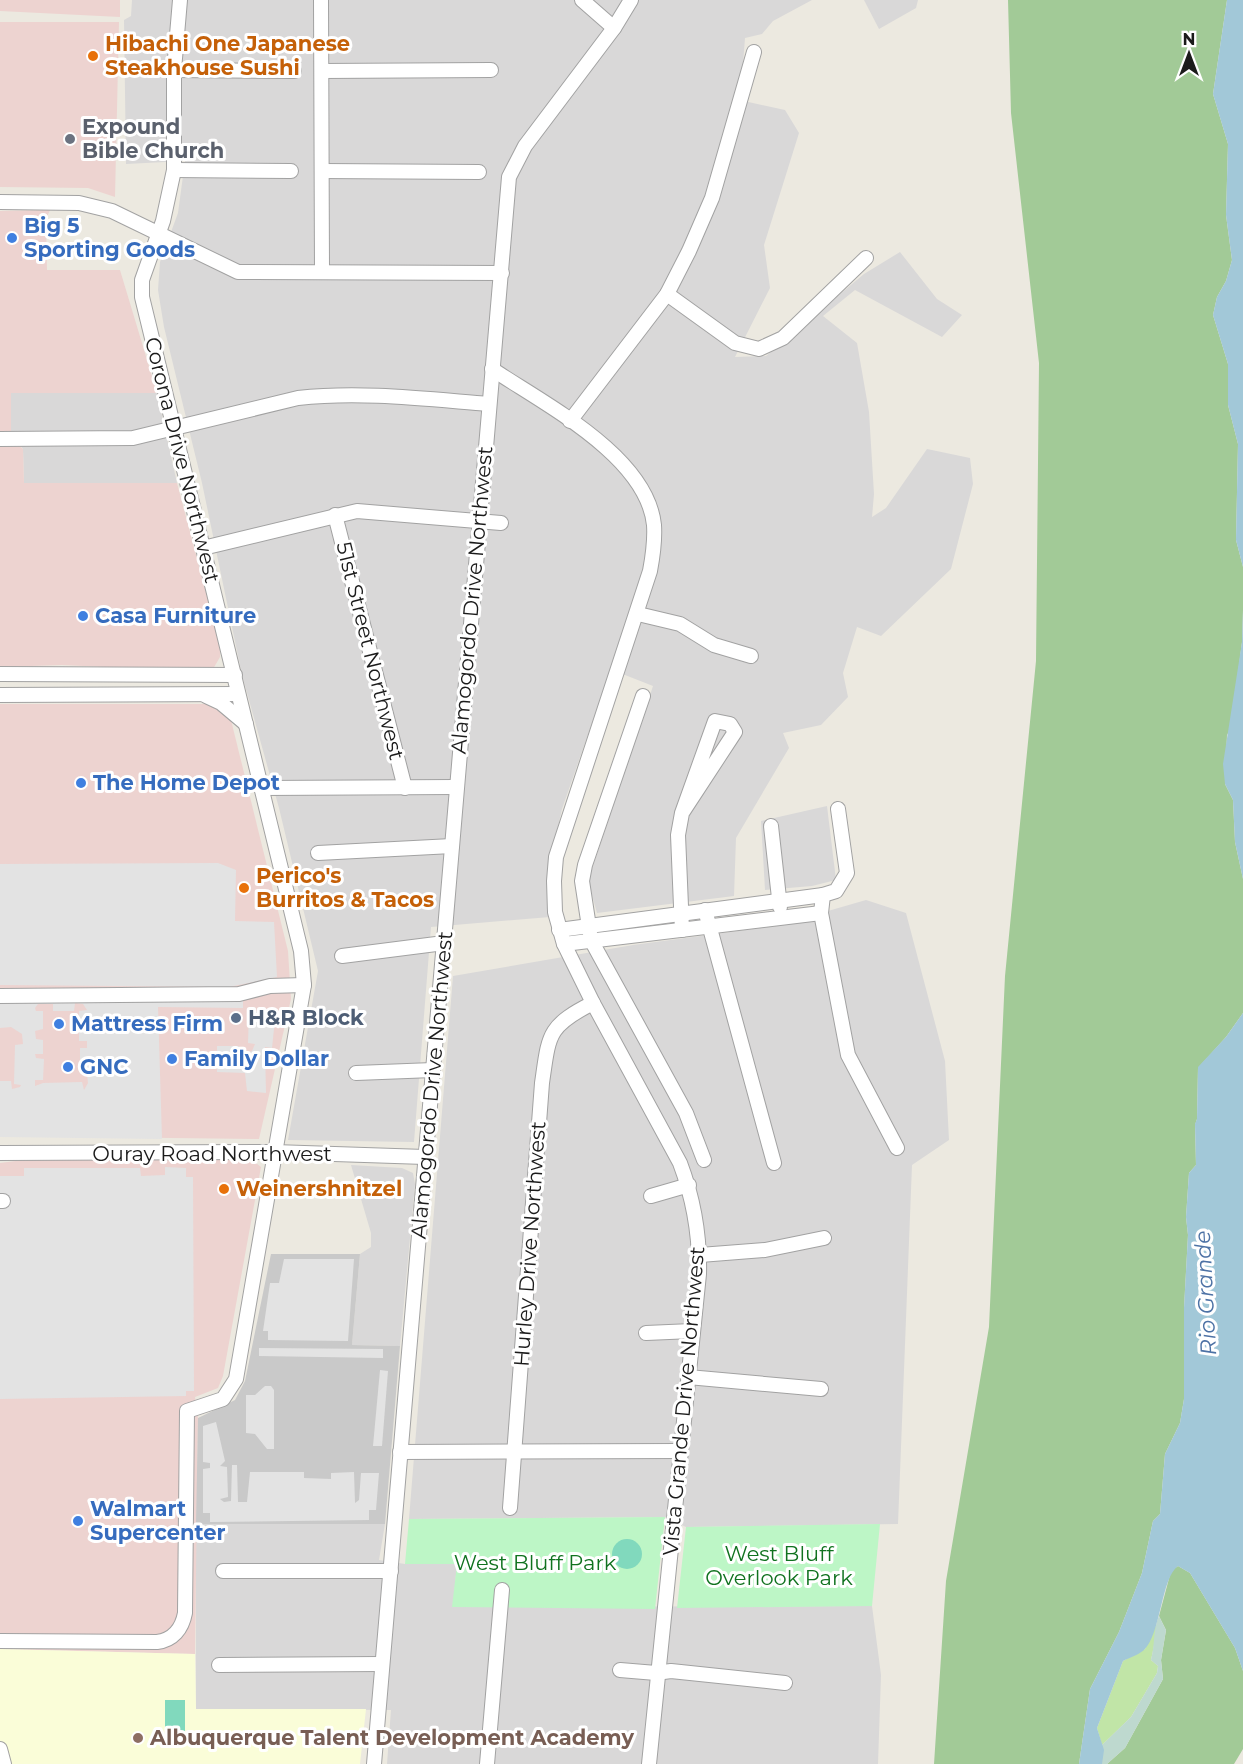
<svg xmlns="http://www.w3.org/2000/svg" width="1243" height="1764" font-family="Montserrat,sans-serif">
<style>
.residential{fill:#d9d8d8}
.commercial{fill:#edd3d0}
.education{fill:#fafdd8}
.religious{fill:#c9c9c9}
.grass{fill:#c1e5a7}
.forest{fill:#a2ca97}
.wetland{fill:#bed9cf}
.park{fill:#bdf6c6}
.pitch{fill:#81d9bd}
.parking{fill:#e3e3e3;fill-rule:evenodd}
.water{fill:#a2c8d8}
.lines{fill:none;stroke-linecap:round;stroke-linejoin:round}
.minor-casing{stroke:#a2a2a2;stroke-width:16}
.minor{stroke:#fff;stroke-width:14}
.food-dot{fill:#e8710a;stroke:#fff;stroke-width:2}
.worship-dot{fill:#6b7280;stroke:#fff;stroke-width:2}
.shop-dot{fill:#3f7fe0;stroke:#fff;stroke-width:2}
.service-dot{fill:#5c6f8a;stroke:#fff;stroke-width:2}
.education-dot{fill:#8d6e63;stroke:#fff;stroke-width:2}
.labels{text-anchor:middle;stroke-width:6;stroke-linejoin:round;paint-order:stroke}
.food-label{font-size:21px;font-weight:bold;fill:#c56008;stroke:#fff;text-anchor:start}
.worship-label{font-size:21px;font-weight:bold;fill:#5b616d;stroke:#fff;text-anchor:start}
.shop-label{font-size:21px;font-weight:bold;fill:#366cbe;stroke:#fff;text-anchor:start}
.street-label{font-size:21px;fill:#1b1b1b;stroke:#fff}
.service-label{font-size:21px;font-weight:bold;fill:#4e5e75;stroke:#fff;text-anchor:start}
.park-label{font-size:21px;fill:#10721f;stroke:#fff}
.education-label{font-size:21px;font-weight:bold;fill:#785e54;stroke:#fff;text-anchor:start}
.water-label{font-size:22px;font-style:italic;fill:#4d72a5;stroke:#fff}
</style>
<rect width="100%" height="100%" fill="#ece9e0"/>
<g class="residential">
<polygon points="132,0 812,0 773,21 762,34 745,38 743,64 735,99 785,110 799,133 764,245 770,288 735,357 766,356 864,274 900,252 937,299 962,315 942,337 855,290 823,316 857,343 869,412 874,494 872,517 886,508 927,449 970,458 973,484 951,569 881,636 857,627 843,673 848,697 821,725 783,733 789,748 736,838 734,896 597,913 588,881 653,686 625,675 609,674 562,809 547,876 550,917 431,927 414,1142 288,1140 318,971 279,808 242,675 202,483 164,327 158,290 160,262 178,213 185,161 126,164 124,20 131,16"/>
<polygon points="864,0 918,0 916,8 879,29"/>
<polygon points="10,393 157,393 177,483 24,483 23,449 11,432"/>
<polygon points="827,806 836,880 812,886 765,890 761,821"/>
<polygon points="866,900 906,913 945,1061 949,1140 912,1165 898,1524 686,1527 665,1517 409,1519 453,976 633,945 776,926"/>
<polygon points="351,1165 402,1168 413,1173 415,1184 400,1346 352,1345 360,1254 371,1247 371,1233"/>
<polygon points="196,1524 385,1524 379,1560 405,1564 457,1564 453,1607 872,1606 881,1675 878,1764 387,1764 391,1710 196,1709"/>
</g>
<g class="commercial">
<polygon points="0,0 120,0 120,17 0,11"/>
<polygon points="0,22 119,22 115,197 88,188 0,187"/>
<polygon points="50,210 46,219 47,270 120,270 157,393 11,393 11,432 0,432 0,211"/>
<polygon points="0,445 20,446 23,449 24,483 177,483 220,645 220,657 213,669 147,669 62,665 0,667"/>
<polygon points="0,704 213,704 221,709 231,720 288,951 291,999 259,1139 0,1136"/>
<polygon points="23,1160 252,1160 261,1167 223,1376 218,1388 195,1397 198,1418 195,1654 0,1649 0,1163"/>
</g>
<polygon class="education" points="0,1649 195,1654 196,1709 366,1709 360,1764 0,1764"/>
<polygon class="religious" points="271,1254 360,1254 352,1345 400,1346 385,1524 196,1524 198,1418 235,1400 245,1381"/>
<polygon class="grass" points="1155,1624 1157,1632 1151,1660 1158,1666 1157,1673 1131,1717 1102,1745 1097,1728 1123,1661 1145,1649"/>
<g class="forest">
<polygon points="1008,0 1227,0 1213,94 1228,144 1226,215 1232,260 1226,281 1217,297 1213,315 1228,364 1228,405 1238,444 1236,540 1243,567 1243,610 1242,642 1231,728 1227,735 1225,784 1233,800 1235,842 1243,879 1243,1013 1226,1037 1198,1068 1197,1119 1195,1125 1196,1165 1189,1173 1186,1217 1188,1235 1184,1308 1184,1399 1180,1423 1165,1454 1160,1514 1153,1521 1142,1573 1119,1632 1090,1689 1079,1764 934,1764 946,1581 989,1327 1005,976 1036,661 1039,363 1011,113"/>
<polygon points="1178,1566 1190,1573 1235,1648 1243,1671 1243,1749 1234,1764 1107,1764 1125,1748 1163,1679 1161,1660 1166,1630 1159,1616 1171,1571"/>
</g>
<path class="wetland" d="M1159,1616L1166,1630L1161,1660L1163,1679L1125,1748L1107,1764H1102V1745L1131,1717L1157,1673L1158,1666L1151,1660C1155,1645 1153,1629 1159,1616Z"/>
<g class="park">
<polygon points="665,1517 655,1609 452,1607 457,1564 405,1564 409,1519"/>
<polygon points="880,1524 872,1606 677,1608 686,1527"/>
</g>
<g class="pitch">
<circle cx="627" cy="1554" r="15"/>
<rect x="165" y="1700" width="20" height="37"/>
</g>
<g class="parking">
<polygon points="218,863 236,870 235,921 274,922 277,977 229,987 0,985 0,864"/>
<path d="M243,999V1008L158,1007L162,1139L0,1137V1081H11L12,1089L20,1087L21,1085L14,1084L15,1045L23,1044L22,1034L11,1027L0,1028V1000ZM75,1003L83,1004L87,1010L79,1011V1041H87V1048H80V1074H87L88,1083L84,1090L82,1082L43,1083L35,1086V1080H43L44,1059L36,1058L35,1054H43V1040L36,1039L35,1031L43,1029V1011H36L35,1008L38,1004H53V1011H74Z"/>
<polygon points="257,1008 276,1010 272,1048 265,1047 266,1093 247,1091 245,1073 217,1072 217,1046 239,1046 240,1055 252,1051 255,1044 248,1043 249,1012 257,1011"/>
<polygon points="165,1167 186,1168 186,1177 193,1177 194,1391 186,1391 186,1396 0,1399 0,1176 24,1176 24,1168 140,1168 141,1176 165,1175"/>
<polygon points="284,1259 354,1259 348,1341 268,1340 268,1331 263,1331 270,1283 279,1283"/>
<polygon points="259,1348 383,1349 383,1358 259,1356"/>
<polygon points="380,1370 388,1371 382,1446 373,1446"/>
<polygon points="265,1386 271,1386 274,1390 274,1449 267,1449 255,1434 246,1433 246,1395 255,1395"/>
<polygon points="216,1422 225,1461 220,1466 227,1467 228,1497 220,1499 224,1502 231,1501 232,1465 237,1465 238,1502 247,1502 250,1472 304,1472 304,1478 331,1479 331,1473 354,1472 355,1503 359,1500 361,1473 379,1473 376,1510 369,1510 369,1520 210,1522 210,1513 203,1513 203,1469 210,1468 210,1463 203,1462 203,1426"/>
</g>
<g class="water">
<polygon points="1227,0 1243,0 1243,567 1236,540 1238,444 1228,405 1228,364 1213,315 1217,297 1226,281 1232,260 1226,215 1228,144 1213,94"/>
<polygon points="1243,610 1243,879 1235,842 1233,800 1225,784 1223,764 1242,642"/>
<path d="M1243,1013V1671L1235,1648L1190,1573L1178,1566C1161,1578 1161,1634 1144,1650C1138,1655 1129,1658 1123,1661L1097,1728L1104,1750L1102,1764H1079L1090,1689L1119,1632L1142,1573L1153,1521L1160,1514L1165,1454L1180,1423L1184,1399V1308L1188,1235L1186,1217L1189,1173L1196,1165L1195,1124L1197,1119L1198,1067L1226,1037Z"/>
</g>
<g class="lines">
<g class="minor-casing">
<g id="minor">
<polyline points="321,0 322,272"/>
<polyline points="582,0 614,28"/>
<polyline points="174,70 294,71"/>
<polyline points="322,71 491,70"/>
<polyline points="174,170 291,171"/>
<polyline points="322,171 479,172"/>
<polyline points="0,202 79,203 112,211 238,272 502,273"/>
<polyline points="667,294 735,343 759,349 783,338 866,258"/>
<path d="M492,369C544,404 647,456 654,525C655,540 653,555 650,571L556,857L554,881L555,912L564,944L593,1003L680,1163C694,1200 700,1234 699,1274L649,1764"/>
<polyline points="570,421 667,294 689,251 712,198 754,52"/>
<path d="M0,439L133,438L298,398C361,391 426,399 489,404"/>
<polyline points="335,515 405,788"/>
<polyline points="203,548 357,511 501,523"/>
<polyline points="638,614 680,624 714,645 751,656"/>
<polyline points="0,674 235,675"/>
<polyline points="0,695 238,694"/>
<polyline points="206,696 221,703 246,724"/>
<polyline points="643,696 585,865 582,881 591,940 686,1113 704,1160"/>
<polyline points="261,788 456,787"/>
<polyline points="838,809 847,873 836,891 823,895 821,913 848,1055 897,1148"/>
<polyline points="682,813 735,732 730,724 715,721 682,813 678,835 682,930"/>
<polyline points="771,826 780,907"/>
<polyline points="318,853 452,846"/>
<polyline points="705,910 774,1163"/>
<polyline points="559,930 823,895"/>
<polyline points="564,944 821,913"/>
<polyline points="342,956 444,943"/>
<polyline points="0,996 239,994 270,986 304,985"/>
<polyline points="356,1073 433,1070"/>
<polyline points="0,1153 274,1152 425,1157"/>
<polyline points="651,1196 689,1185"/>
<polyline points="0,1201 3,1201"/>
<polyline points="700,1255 765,1250 824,1238"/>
<polyline points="646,1333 692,1331"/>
<polyline points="688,1377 821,1389"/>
<polyline points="400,1452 681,1451"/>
<path d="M510,1508L542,1083C549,1035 547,1026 593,1003"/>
<polyline points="223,1571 391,1571"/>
<path d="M0,1641L157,1642C173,1640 182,1629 185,1613L187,1411L223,1399L236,1379L304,985L301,951L142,297V280L163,221L174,170V70L180,0"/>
<polyline points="219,1665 382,1664"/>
<polyline points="620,1670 656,1673 671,1671 785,1683"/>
<polyline points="0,1749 4,1764"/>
<polyline points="374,1764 509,177 525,146 614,28 631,0"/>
<polyline points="487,1764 502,1590"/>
</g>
</g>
<use href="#minor" class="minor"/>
</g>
<g class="food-dot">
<circle cx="93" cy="56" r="6"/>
<circle cx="244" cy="888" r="6"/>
<circle cx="224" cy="1189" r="6"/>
</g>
<circle class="worship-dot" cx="70" cy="139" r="6"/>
<g class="shop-dot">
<circle cx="12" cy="238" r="6"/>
<circle cx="83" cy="616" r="6"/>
<circle cx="81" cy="783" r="6"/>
<circle cx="59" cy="1024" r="6"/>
<circle cx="172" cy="1059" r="6"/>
<circle cx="68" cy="1067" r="6"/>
<circle cx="78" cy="1521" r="6"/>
</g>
<circle class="service-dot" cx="236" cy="1018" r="6"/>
<circle class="education-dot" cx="138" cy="1738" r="6"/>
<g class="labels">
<g class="food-label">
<text x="105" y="51">Hibachi One Japanese<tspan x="105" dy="24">Steakhouse Sushi</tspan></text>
<text x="256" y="883">Perico's<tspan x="256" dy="24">Burritos &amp; Tacos</tspan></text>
<text x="236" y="1196">Weinershnitzel</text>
</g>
<g class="worship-label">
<text x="82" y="134">Expound<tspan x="82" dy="24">Bible Church</tspan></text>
</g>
<g class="shop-label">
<text x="24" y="233">Big 5<tspan x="24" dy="24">Sporting Goods</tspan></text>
<text x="95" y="623">Casa Furniture</text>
<text x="93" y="790">The Home Depot</text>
<text x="71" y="1031">Mattress Firm</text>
<text x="184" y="1066">Family Dollar</text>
<text x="80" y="1074">GNC</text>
<text x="90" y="1516">Walmart<tspan x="90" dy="24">Supercenter</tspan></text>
</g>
<g class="street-label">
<text transform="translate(182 460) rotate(76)" y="7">Corona Drive Northwest</text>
<text transform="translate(472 600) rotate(-85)" y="7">Alamogordo Drive Northwest</text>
<text transform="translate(370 651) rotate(76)" y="7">51st Street Northwest</text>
<text transform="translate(432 1085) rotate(-85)" y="7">Alamogordo Drive Northwest</text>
<text x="212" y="1161">Ouray Road Northwest</text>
<text transform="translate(530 1244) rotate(-86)" y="7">Hurley Drive Northwest</text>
<text transform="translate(684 1401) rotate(-85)" y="7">Vista Grande Drive Northwest</text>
</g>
<g class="service-label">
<text x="248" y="1025">H&amp;R Block</text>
</g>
<g class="park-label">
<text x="779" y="1561">West Bluff<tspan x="779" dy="24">Overlook Park</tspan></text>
<text x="535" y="1570">West Bluff Park</text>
</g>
<g class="education-label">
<text x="150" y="1745">Albuquerque Talent Development Academy</text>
</g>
<g class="water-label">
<text transform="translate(1205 1293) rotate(-93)" y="8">Rio Grande</text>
</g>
</g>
<g transform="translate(1189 54)" stroke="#ffffff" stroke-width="4.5" paint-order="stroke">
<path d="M0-4.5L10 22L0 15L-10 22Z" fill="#1b1b1b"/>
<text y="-9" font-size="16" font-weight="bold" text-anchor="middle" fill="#1b1b1b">N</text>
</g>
</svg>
